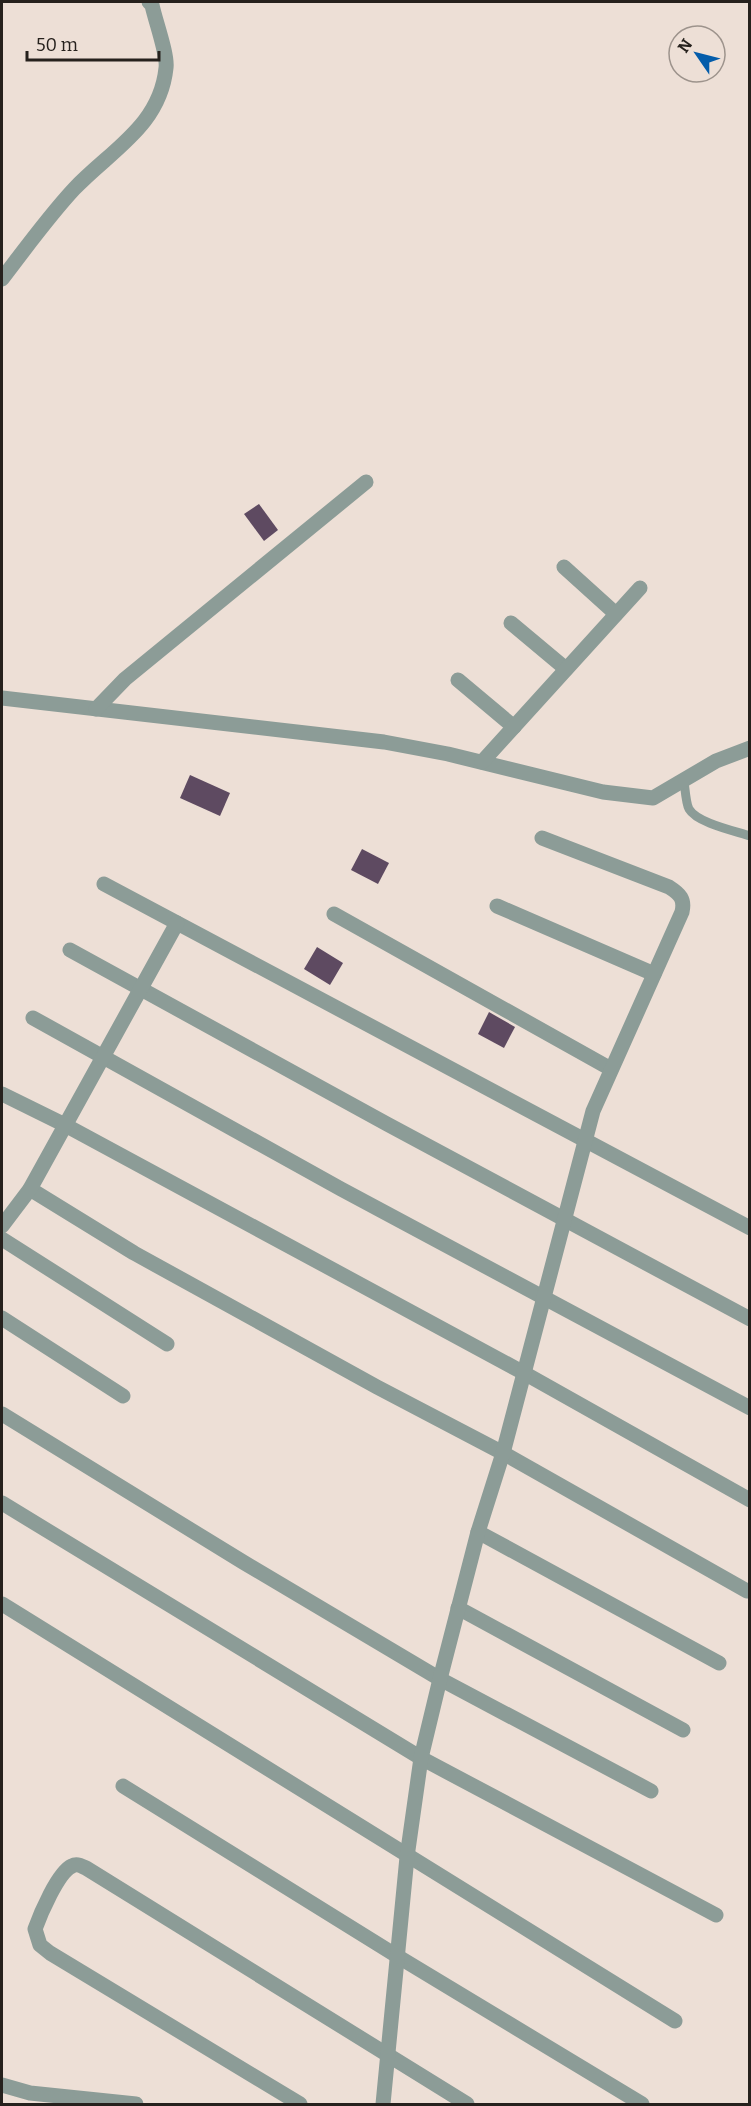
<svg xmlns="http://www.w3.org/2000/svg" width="751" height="2106" font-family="Bitter,serif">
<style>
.building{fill:#5e4a61}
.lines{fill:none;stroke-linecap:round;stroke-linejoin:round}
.service{stroke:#8c9c97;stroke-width:9}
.minor{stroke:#8c9c97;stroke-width:15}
</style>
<rect width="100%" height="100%" fill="#eddfd6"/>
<g class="building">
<polygon points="259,504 278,530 264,541 244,514"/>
<polygon points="190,775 230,793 220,816 180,798"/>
<polygon points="362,849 389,863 378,884 351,870"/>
<polygon points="317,947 343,963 330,985 304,969"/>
<polygon points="489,1012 515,1027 504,1048 478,1034"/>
</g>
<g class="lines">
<path class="service" d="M684,781C685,788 686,804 689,809C697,823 735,831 750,836"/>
<g class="minor">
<path d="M2,279C25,249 48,217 74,189C111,150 160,126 166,68C168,55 155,20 152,5L149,2"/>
<polyline points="564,567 616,614"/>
<polyline points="511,623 566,669"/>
<polyline points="458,680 514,727"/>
<polyline points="2,698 384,742 448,754 603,792 653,798 716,761 750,748"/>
<polyline points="96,709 125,679 366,482"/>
<polyline points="482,762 640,588"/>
<polyline points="104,884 750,1228"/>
<polyline points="497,906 654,974"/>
<polyline points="334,914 611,1069"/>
<polyline points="70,950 387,1124 750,1319"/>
<polyline points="33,1018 341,1189 750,1408"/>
<polyline points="2,1094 65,1125 524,1373 750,1500"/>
<polyline points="30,1189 134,1253 377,1387 503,1453 747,1591"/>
<polyline points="2,1226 30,1189 177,923"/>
<polyline points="2,1239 167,1344"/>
<polyline points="2,1318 123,1396"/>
<polyline points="2,1414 243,1562 440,1679 651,1791"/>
<polyline points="2,1503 421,1758 716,1915"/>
<polyline points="478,1532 719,1663"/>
<polyline points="2,1604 675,2021"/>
<polyline points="458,1608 683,1730"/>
<polyline points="123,1786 397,1956 642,2104"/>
<polyline points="2,2085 30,2093 136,2104"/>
<path d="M300,2104L50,1953L40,1945L35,1929C40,1915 58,1872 72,1866C77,1863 81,1866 86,1868L467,2104"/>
<path d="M383,2104L407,1857L421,1758L440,1679L478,1532L503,1453L593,1111L682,912C685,899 680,894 669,887L542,838"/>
</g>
</g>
<rect width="751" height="2106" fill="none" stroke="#26211d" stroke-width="6"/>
<g transform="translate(697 54) rotate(305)"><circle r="28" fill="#eddfd6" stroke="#9d938c" stroke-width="1.5"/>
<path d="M0-4.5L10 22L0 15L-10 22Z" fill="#035caa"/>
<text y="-9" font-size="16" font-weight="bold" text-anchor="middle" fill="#26211d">N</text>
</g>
<path d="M27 51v9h132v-9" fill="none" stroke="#26211d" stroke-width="3"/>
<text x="36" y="51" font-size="18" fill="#26211d" stroke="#eddfd6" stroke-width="4.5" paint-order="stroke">50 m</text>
</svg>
